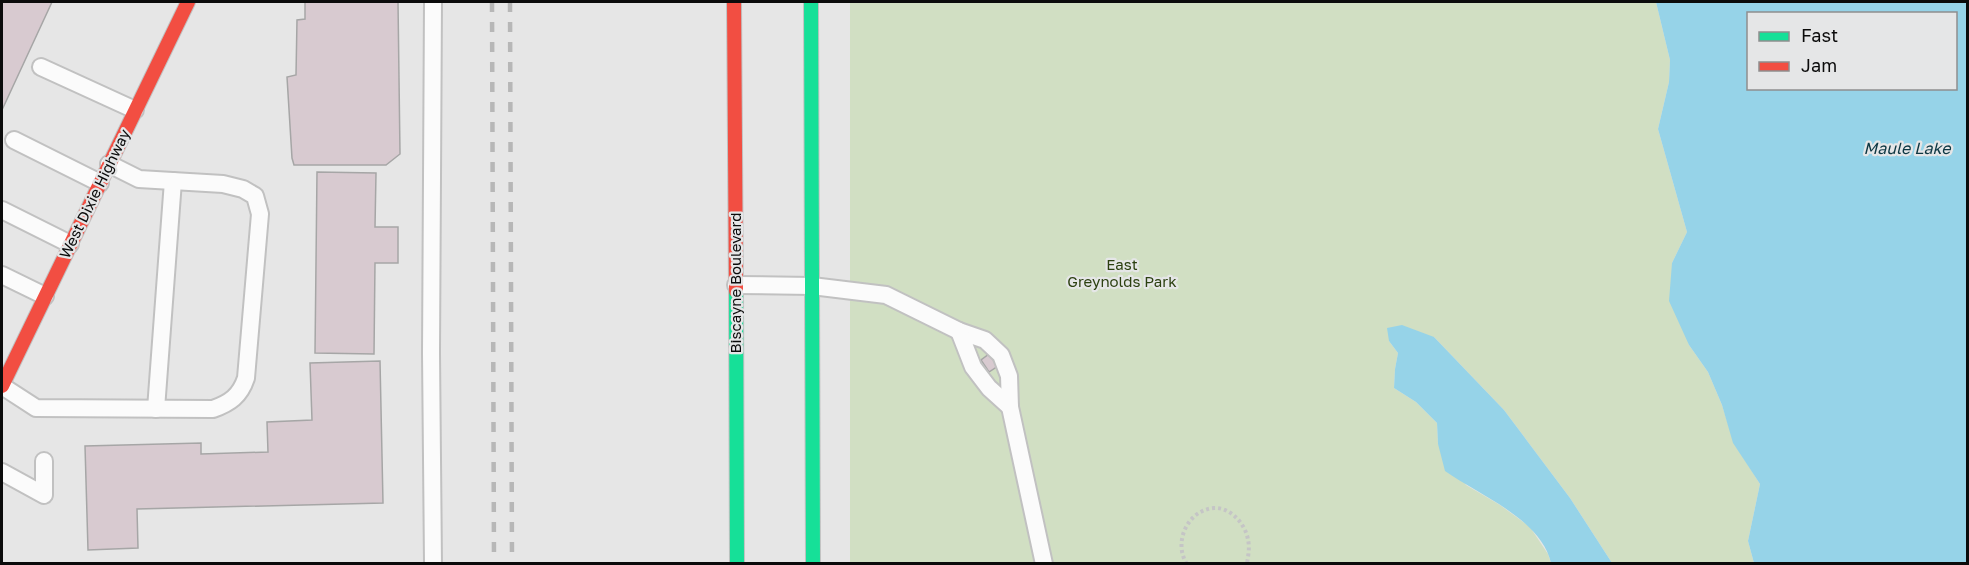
<svg xmlns="http://www.w3.org/2000/svg" width="1969" height="565" font-family="'Golos Text',sans-serif">
<style>
.green{fill:#d1dfc3}
.water{fill:#96d3e8;fill-rule:evenodd}
.building{fill:#d8cad0;stroke:#a6a6a6;stroke-width:1.5}
.lines{fill:none;stroke-linecap:round;stroke-linejoin:round}
.lane-casing{stroke:#c1c1c1;stroke-width:20}
.fast-casing{stroke:#c1c1c1;stroke-width:16}
.jam-casing{stroke:#c1c1c1;stroke-width:16}
.path{stroke:#c5c5c6;stroke-width:4;stroke-dasharray:3 3;stroke-linecap:butt}
.lane{stroke:#fbfbfb;stroke-width:16}
.fast{stroke:#16e098;stroke-width:14}
.jam{stroke:#f24e42;stroke-width:14}
.rail{stroke:#b7b7b7;stroke-width:4.5;stroke-dasharray:10 10;stroke-linecap:butt}
.labels{text-anchor:middle;stroke-width:4.5;stroke-linejoin:round;paint-order:stroke}
.street-label{font-size:15px;fill:#0b0b0b;stroke:#e5e6e7}
.park-label{font-size:15px;fill:#2c4011;stroke:#e5e6e7}
.water-label{font-size:16px;font-style:italic;fill:#0d3743;stroke:#e5e6e7}
</style>
<rect width="100%" height="100%" fill="#e6e6e6"/>
<polygon class="green" points="850,2 1656,2 1670,60 1669,82 1658,129 1687,232 1672,263 1689,345 1708,372 1722,405 1734,443 1760,484 1748,541 1754,563 1612,563 1570,498 1504,410 1434,337 1389,341 1398,353 1395,369 1394,388 1416,402 1437,423 1438,444 1466,485 1500,505 1530,527 1548,554 1551,563 850,564"/>
<g class="water">
<path d="M1656,2H1967V563H1754L1748,541L1760,484L1733,443L1722,405L1708,372L1689,345L1669,301L1672,263L1687,232L1658,129L1669,82L1670,60ZM1748,14H1956V88H1748Z"/>
<path d="M1402,325L1434,337L1504,410L1570,498L1612,563H1551C1541,519 1479,495 1445,471L1438,444L1437,423L1416,402L1394,388L1395,369L1398,353L1389,341L1387,328Z"/>
</g>
<g class="building">
<polygon points="2,2 52,2 2,110"/>
<polygon points="305,2 398,2 400,154 386,165 294,165 292,158 287,77 296,75 297,20 305,19"/>
<polygon points="317,172 376,173 375,227 398,227 398,263 375,263 374,354 315,353"/>
<polygon points="989,354 998,366 989,372 981,360"/>
<polygon points="380,361 383,503 137,509 138,548 88,550 85,446 201,443 201,454 268,452 267,422 312,420 310,363"/>
</g>
<g class="lines">
<g class="lane-casing">
<g id="lane">
<polyline points="41,67 135,110"/>
<polyline points="14,140 100,183"/>
<polyline points="2,210 70,244"/>
<polyline points="2,275 45,296"/>
<polyline points="736,285 812,286 886,295 959,331 985,340 1001,355 1009,376 1010,407 1044,564"/>
<polyline points="959,331 973,367 989,388 1010,407"/>
<path d="M2,386L36,408L213,409C230,403 240,396 246,378L260,214L255,196L243,189L223,184L139,179L109,164"/>
<polyline points="156,409 173,181"/>
<polyline points="2,472 44,495 44,461"/>
<polyline points="433,564 431,353 433,2"/>
</g>
</g>
<g class="fast-casing">
<g id="fast">
<polyline points="811,2 813,564"/>
<polyline points="736,291 737,564"/>
</g>
</g>
<g class="jam-casing">
<g id="jam">
<polyline points="734,2 736,291"/>
<polyline points="2,386 188,2"/>
</g>
</g>
<path class="path" d="M1187,564C1173,543 1187,510 1214,508C1231,507 1246,525 1248,540C1250,548 1248,556 1247,564"/>
<use href="#lane" class="lane"/>
<use href="#fast" class="fast"/>
<use href="#jam" class="jam"/>
<g class="rail">
<polyline points="492,2 494,564"/>
<polyline points="510,2 512,564"/>
</g>
</g>
<g class="labels">
<g class="street-label">
<text transform="translate(95 194) rotate(-64)" y="5">West Dixie Highway</text>
<text transform="translate(736 283) rotate(-90)" y="5">Biscayne Boulevard</text>
</g>
<g class="park-label">
<text x="1122" y="270">East<tspan x="1122" dy="17">Greynolds Park</tspan></text>
</g>
<g class="water-label">
<text x="1907" y="154">Maule Lake</text>
</g>
</g>
<rect width="1969" height="565" fill="none" stroke="#0b0b0b" stroke-width="6"/>
<rect x="1747" y="12" width="210" height="78" fill="#e5e6e7" stroke="#8e8e8f" stroke-width="1.5"/>
<rect x="1759" y="32" width="30" height="9" fill="#16e098" stroke="#8e8e8f" stroke-width="1.5"/>
<text x="1801" y="42" font-size="18" fill="#0b0b0b">Fast</text>
<rect x="1759" y="62" width="30" height="9" fill="#f24e42" stroke="#8e8e8f" stroke-width="1.5"/>
<text x="1801" y="72" font-size="18" fill="#0b0b0b">Jam</text>
</svg>
